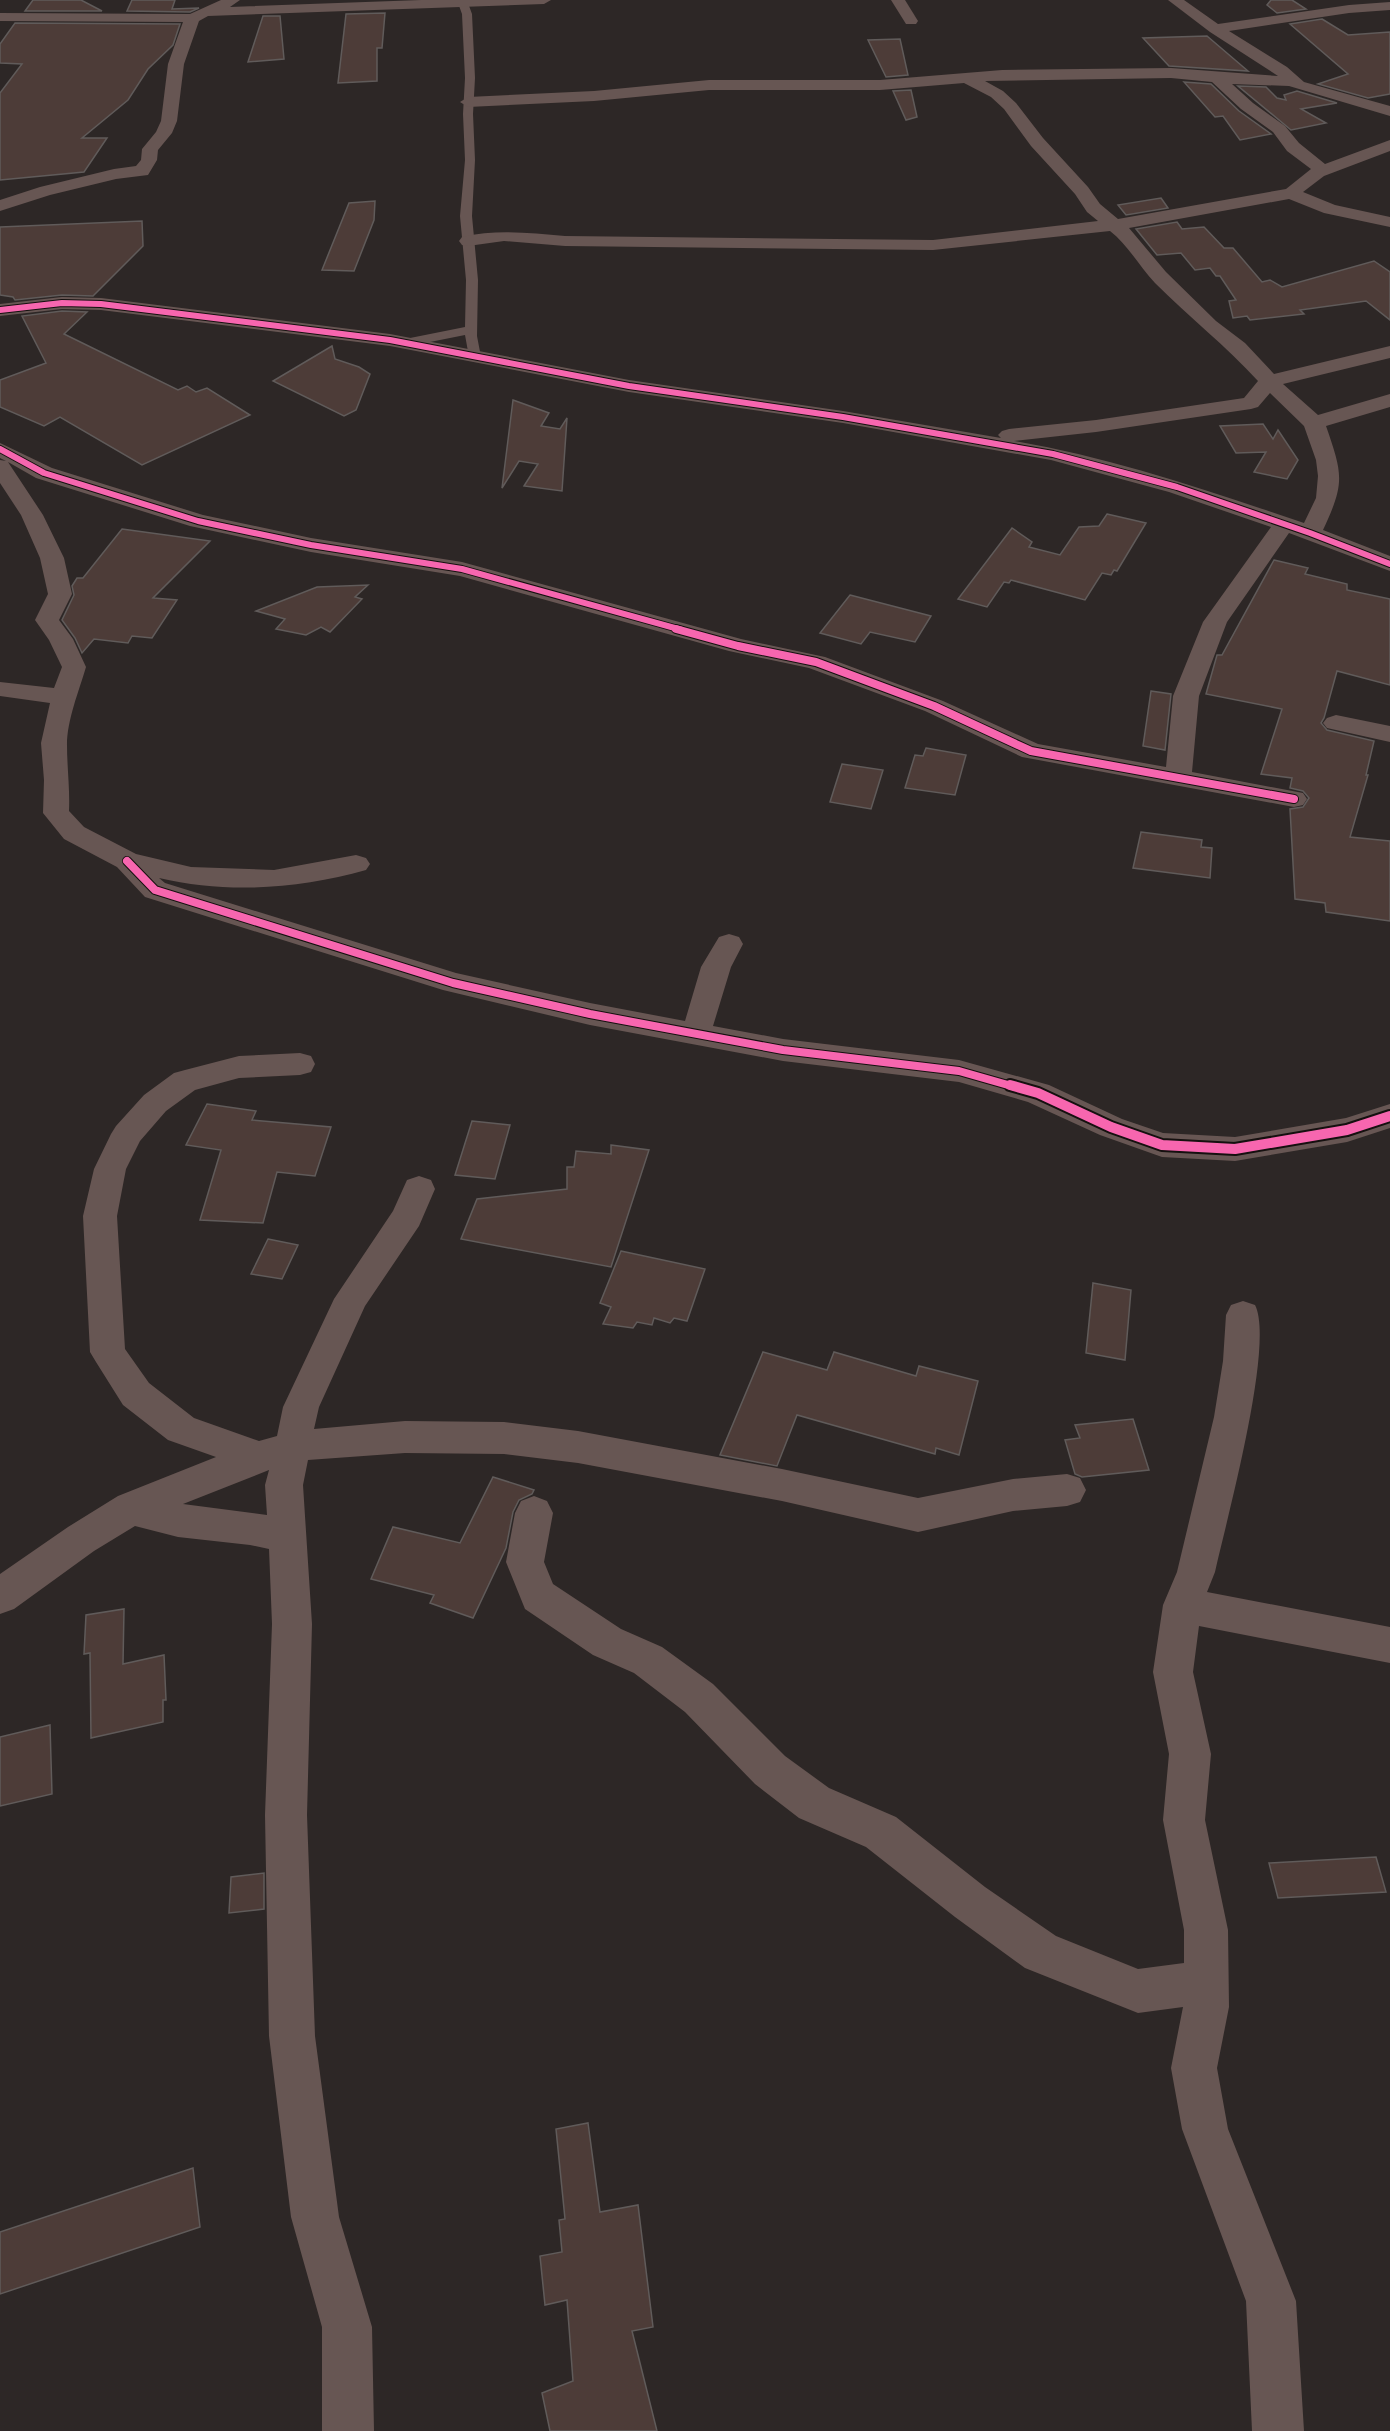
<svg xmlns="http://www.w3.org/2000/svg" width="1390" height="2431" font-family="'Varela Round',sans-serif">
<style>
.building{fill:#4d3c38;stroke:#605b5a;stroke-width:1.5}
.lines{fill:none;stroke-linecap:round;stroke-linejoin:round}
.service{fill:#675653;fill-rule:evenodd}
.minor{fill:#675653;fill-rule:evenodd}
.cycleway-far2-casing{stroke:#15100f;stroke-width:8}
.cycleway-far1-casing{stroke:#15100f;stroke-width:10}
.cycleway-casing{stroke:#15100f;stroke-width:14}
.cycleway-far2{stroke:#f766af;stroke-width:6}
.cycleway-far1{stroke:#f766af;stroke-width:8}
.cycleway{stroke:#f766af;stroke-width:10}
</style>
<rect width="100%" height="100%" fill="#2d2726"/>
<g class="building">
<polygon points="33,0 81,0 102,11 25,11"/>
<polygon points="132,0 175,0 172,9 199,8 190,12 127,11"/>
<polygon points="1271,0 1292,0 1306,9 1277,13 1267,5"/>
<polygon points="385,13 382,48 377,48 377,81 338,83 346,14"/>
<polygon points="263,16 280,16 284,59 248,62"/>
<polygon points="1322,19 1348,35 1390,32 1390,94 1368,98 1318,84 1348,74 1290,24"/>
<polygon points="15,23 180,24 173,45 148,69 128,100 82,138 107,138 84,172 0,180 0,93 22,64 0,63 0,44"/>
<polygon points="1207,36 1248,71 1169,66 1143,38"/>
<polygon points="900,39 908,75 886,77 868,40"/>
<polygon points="1184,82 1211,84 1239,111 1271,134 1240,140 1223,116 1215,117"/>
<polygon points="1238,86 1266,87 1277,98 1286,100 1284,95 1297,91 1337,103 1301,109 1326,123 1291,130"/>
<polygon points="911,90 917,117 906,120 893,91"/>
<polygon points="1161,198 1168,208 1126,215 1118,205"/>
<polygon points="375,201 374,220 354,271 322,270 349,203"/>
<polygon points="142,221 143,246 93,296 62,295 15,300 13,297 0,295 0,227"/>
<polygon points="1177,222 1182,229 1204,227 1224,248 1233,248 1262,282 1270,280 1282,287 1374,261 1390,272 1390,320 1366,301 1300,310 1304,314 1250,320 1247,316 1233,318 1229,301 1236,300 1220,276 1216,276 1210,268 1195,270 1181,253 1157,255 1136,229"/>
<polygon points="62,311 87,312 64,334 178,390 187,386 196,392 207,388 250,415 142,465 60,417 44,426 0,407 0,380 46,363 22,316"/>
<polygon points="332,346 335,359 359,367 370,374 356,410 344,416 273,381"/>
<polygon points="513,400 549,413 541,426 560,429 567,418 562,491 524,486 538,464 519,461 502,488"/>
<polygon points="1263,424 1273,439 1278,430 1298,460 1287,479 1254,472 1266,452 1236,453 1220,426"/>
<polygon points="1107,514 1146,523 1117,571 1114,570 1111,575 1102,573 1085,600 1011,580 1009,583 1004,582 987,607 958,599 1012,528 1032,542 1029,547 1060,555 1079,527 1099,526"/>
<polygon points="122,529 210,541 153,598 177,600 152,638 132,636 128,643 94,639 82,653 75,638 62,620 74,595 72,586 77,578 83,578"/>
<polygon points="1274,560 1308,568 1305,574 1347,584 1347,590 1390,599 1390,685 1337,671 1324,718 1321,723 1327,730 1374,741 1366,775 1368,775 1350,837 1390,841 1390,921 1326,912 1325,903 1295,899 1290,809 1303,807 1309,798 1303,791 1290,788 1292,778 1261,774 1282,709 1206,694 1217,655 1222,655"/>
<polygon points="368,585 355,597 362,599 330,632 321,627 306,635 276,629 285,619 256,611 317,587"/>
<polygon points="850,595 931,616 915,642 870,632 861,644 820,633"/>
<polygon points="1151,691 1171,694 1165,750 1143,746"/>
<polygon points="926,748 966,755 955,795 905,788 915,755 923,756"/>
<polygon points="842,764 883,770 871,809 830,802"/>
<polygon points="1141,832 1202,840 1201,847 1212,848 1210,878 1133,868"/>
<polygon points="207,1104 256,1111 252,1120 331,1127 315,1176 277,1172 263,1223 200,1220 221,1150 186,1145"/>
<polygon points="472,1121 510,1125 495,1179 455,1175"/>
<polygon points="611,1145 649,1150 611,1267 461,1239 477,1199 567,1189 567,1167 574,1167 576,1151 611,1154"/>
<polygon points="268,1239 298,1245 282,1279 251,1274"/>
<polygon points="621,1251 705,1269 687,1321 674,1318 670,1323 654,1318 652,1325 637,1322 633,1328 603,1324 611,1307 600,1303"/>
<polygon points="1093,1283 1131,1290 1125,1360 1086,1353"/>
<polygon points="763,1352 827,1370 834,1352 916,1376 919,1366 978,1381 959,1455 936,1448 935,1454 797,1415 777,1466 720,1455"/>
<polygon points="1133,1419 1149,1470 1082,1477 1075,1474 1065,1440 1080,1438 1075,1425"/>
<polygon points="493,1477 534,1490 532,1494 519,1500 513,1512 506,1548 473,1618 430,1603 434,1595 371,1579 393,1527 460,1543"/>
<polygon points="124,1609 123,1664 164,1655 166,1700 163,1700 163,1722 91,1738 90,1653 84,1654 86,1615"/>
<polygon points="50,1725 52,1794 0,1806 0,1737"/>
<polygon points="1376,1857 1386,1892 1278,1898 1269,1863"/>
<polygon points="264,1873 264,1909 229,1913 231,1877"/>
<polygon points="588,2123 600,2212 638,2205 653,2327 632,2331 657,2431 550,2431 542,2393 573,2381 567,2300 545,2305 540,2256 562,2252 559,2220 565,2219 556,2129"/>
<polygon points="193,2168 200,2227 0,2294 0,2232"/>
</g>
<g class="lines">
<polygon class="service" points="463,0 468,3 472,14 475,78 473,114 475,160 472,216 478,280 477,336 481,357 475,361 469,357 465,335 405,347 399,343 405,339 465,327 466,280 460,216 465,160 463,114 465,78 462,14 458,3"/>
<g class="minor">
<polygon points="221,0 240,0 230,7 421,0 551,0 544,4 208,16 199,21 184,64 177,121 172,133 158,150 157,160 148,175 116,179 50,195 0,211 0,200 40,187 114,169 136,166 141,160 142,149 156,132 161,121 168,64 183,22 0,21 0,13 190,14"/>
<polygon points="891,0 905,0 918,21 916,24 906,24"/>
<path d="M1168,0H1184L1218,24L1349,5L1390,2V10L1349,13L1229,31L1287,67L1304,82L1390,106V116L1289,86L1232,84L1253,103L1285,126L1299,143L1325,164L1390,140V151L1324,176L1303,192L1335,205L1390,217V227L1324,213L1289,199L1129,228L1166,272L1216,321L1245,343L1274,374L1390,346V358L1283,384L1318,415L1390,394V407L1326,426C1343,475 1345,483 1323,530L1390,556V571L1289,533L1227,622L1199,696L1192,772L1303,793L1307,799L1303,805L1294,807L1022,757L925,711L809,668L729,651L460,576L311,552L190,526L36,478L8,462L43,515L64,558L72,594L59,620L73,639L86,667C79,691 67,720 67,745C67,767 70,789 69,811L84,827L136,854L191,867L274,870L356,855L366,858L370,864L366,870C298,889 228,894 159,878L165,883L456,973L590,1003L685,1021L701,967L719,937L729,934L739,937L743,944L731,967L713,1026L783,1039L959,1060L1049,1085L1122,1119L1163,1133L1235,1137L1346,1118L1390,1104V1128L1347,1142L1235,1161L1162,1157L1100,1135L1028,1102L959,1082L783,1061L590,1025L443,990L145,897L117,867L64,839L43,813L44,780L41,743L50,703L0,696V682L54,688L62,667L49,640L35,620L48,594L40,558L21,515L0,483V460L6,461L0,458V443L52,468L203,515L311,538L462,562L741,639L825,657L943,701L1038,744L1166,767L1173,696L1203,622L1271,527L1169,492L1051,460L843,423L629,392L390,346L101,310L62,309L0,316V304L62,297L101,298L390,334L629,380L843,411L1001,438L998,435L1002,431L1009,429L1096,420L1244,398L1258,381C1226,346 1189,317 1155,283C1139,266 1128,245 1110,231L933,250L565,246L504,241L468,246L462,245L459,241L462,237C496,229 530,233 565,236L933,240L1098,221L1087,212L1075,194L1031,146L1004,109L991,97L964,83L880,90H709L594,101L468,107L460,102L468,97L594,91L709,80H880L1002,70L1171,68L1278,76L1210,32ZM1171,78L1212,82L1241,109L1273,132L1287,151L1311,169L1286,189L1118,219L1100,204L1088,187L1043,138L1016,103L1003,91L985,81ZM1270,393L1304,426L1316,460L1318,476L1316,498L1304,523C1209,491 1113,458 1014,441L1096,432L1251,409L1258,407Z"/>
<polygon points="1336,715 1390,726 1390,742 1327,728 1323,723 1327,718"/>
<path d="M300,1053L311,1056L315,1064L311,1072L300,1075L239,1078L195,1090L166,1111L140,1141L126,1169L117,1216L125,1349L149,1383L194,1418L259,1441L277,1436L283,1407L334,1299L393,1211L407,1180L419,1176L431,1180L435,1189L419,1226L365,1306L319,1407L314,1429L405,1421L504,1422L578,1431L782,1469L918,1498L1013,1479L1067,1474L1080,1478L1086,1490L1080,1502L1067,1506L1013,1511L918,1532L782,1501L578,1463L504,1454L405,1453L308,1460L303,1485L312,1624L307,1815L315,2036L339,2217L372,2327L374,2431H322V2327L291,2217L269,2036L265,1815L272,1624L269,1549L250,1545L178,1537L135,1526L94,1551L14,1609L0,1614V1574L68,1527L118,1496L216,1457L168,1440L123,1405L96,1362L90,1352L83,1216L94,1169L111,1134L116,1126L144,1095L174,1073L185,1070L239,1056ZM269,1470L265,1485L267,1515L183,1504Z"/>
<path d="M1243,1301L1255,1305C1275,1344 1226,1522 1215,1572L1207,1592L1390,1627V1663L1199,1626L1193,1672L1211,1754L1205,1820L1228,1930L1229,2007L1217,2068L1228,2129L1296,2301L1304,2431H1252L1246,2301L1182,2129L1171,2068L1183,2007L1138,2013L1025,1968L955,1917L866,1847L799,1818L755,1784L685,1712L634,1673L593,1655L525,1609L506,1562L515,1513L521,1501L534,1496L547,1501L553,1513L544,1562L553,1584L621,1629L662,1647L713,1684L785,1756L829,1788L896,1817L985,1887L1056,1936L1138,1969L1184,1963V1930L1163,1820L1169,1754L1153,1672L1163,1605L1177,1572L1214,1417L1223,1361L1226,1315L1231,1305Z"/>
</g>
<g class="cycleway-far2-casing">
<g id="cycleway-far2">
<polyline points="0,310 62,303 101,304 390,340 629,386 843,417 1053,454 1177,487 1310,533 1390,564"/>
<polyline points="0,449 44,473 198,521 311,545 462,569 682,630"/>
</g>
</g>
<g class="cycleway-far1-casing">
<g id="cycleway-far1">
<polyline points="676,629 738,646 816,662 934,706 1031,751 1294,799"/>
<polyline points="127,861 155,890 453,983 590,1014 783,1050 959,1071 1015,1087"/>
</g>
</g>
<g class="cycleway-casing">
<polyline id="cycleway" points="1010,1085 1038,1093 1111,1127 1162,1145 1235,1149 1347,1130 1390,1116"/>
</g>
<use href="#cycleway-far2" class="cycleway-far2"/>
<use href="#cycleway-far1" class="cycleway-far1"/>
<use href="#cycleway" class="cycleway"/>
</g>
</svg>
